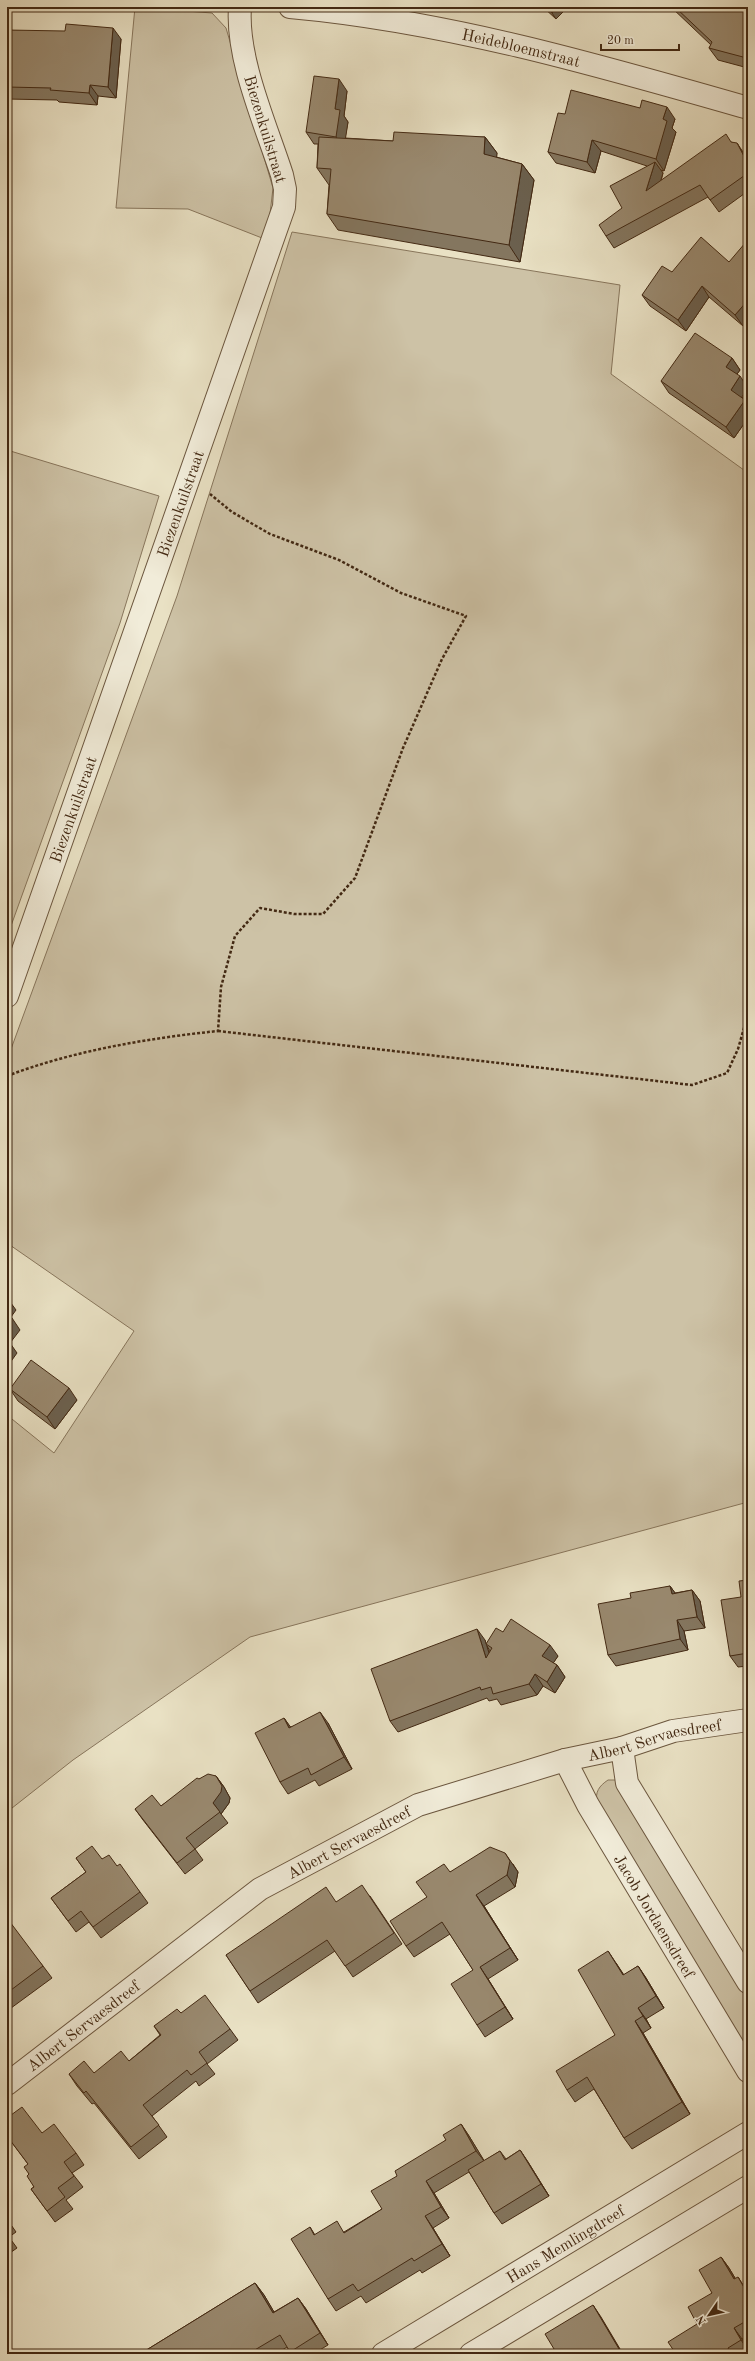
<svg xmlns="http://www.w3.org/2000/svg" width="755" height="2361" font-family="'Old Standard TT',serif">
<style>
.green{fill:#cdc2a6;stroke:#88765c}
.lines{fill:none;stroke-linecap:round;stroke-linejoin:round}
.minor-casing{stroke:#6c573f;stroke-width:24}
.path{stroke:#432913;stroke-width:2.5;stroke-dasharray:3 2;stroke-linecap:butt}
.minor{stroke:#f1ecd9;stroke-width:22}
.wall{fill:#84765f;stroke:#432913;fill-rule:evenodd}
.shaded-wall{fill:#6b604e;stroke:#432913}
.building{fill:#99896f;stroke:#432913}
.labels{text-anchor:middle;stroke-width:4;stroke-linejoin:round;paint-order:stroke}
.street-label{font-size:16px;fill:#432913;stroke:#f1ecd9}
</style>
<rect width="100%" height="100%" fill="#e9e1c4"/>
<filter id="stains"><feTurbulence type="fractalNoise" baseFrequency=".005" numOctaves="4"/><feColorMatrix values="0 0 0 0 .2 0 0 0 0 .09 0 0 0 0 .02 0 0 0 .5 -.17"/></filter>
<radialGradient id="worn" r=".72"><stop offset=".6" stop-color="#630" stop-opacity="0"/><stop offset="1" stop-color="#630" stop-opacity=".3"/></radialGradient>
<g class="green">
<polygon points="135,7 212,13 226,28 273,188 270,214 262,238 188,209 116,208"/>
<polygon points="292,232 620,285 611,374 748,473 748,1502 250,1637 73,1760 7,1812 7,1415 54,1453 134,1331 7,1243 7,1060 177,596"/>
<polygon points="7,450 159,496 120,623 7,937"/>
<path d="M608,1780H615L620,1785L748,1999V2053L597,1802C595,1792 599,1786 608,1780Z"/>
</g>
<g class="lines">
<g class="minor-casing">
<g id="minor">
<path id="s1" d="M290,7C446,21 598,65 748,108"/>
<path id="s2" d="M7,996L284,207L285,189L282,175C266,125 236,59 240,7"/>
<polyline points="622,1748 627,1783 748,1982"/>
<path id="s3" d="M565,1760L588,1805L748,2071"/>
<path id="s4" d="M7,2084L260,1889L418,1805L565,1760L622,1748L673,1731L748,1720"/>
<path id="s5" d="M383,2354L748,2133"/>
<polyline points="471,2354 748,2187"/>
</g>
</g>
<g class="path">
<polyline points="218,1031 692,1085 727,1073 738,1049 748,1014"/>
<path d="M7,1076C72,1051 149,1038 218,1031L221,987L235,936L260,908L294,914H323L355,878L403,748L442,659L466,616L401,593L339,560L270,534L232,512L210,494"/>
</g>
<use href="#minor" class="minor"/>
</g>
<g class="wall">
<polygon points="543,7 568,7 556,19"/>
<polygon points="671,7 742,7 748,13 748,68 718,60 709,48 711,45"/>
<polygon points="7,30 121,39 116,98 98,96 97,105 59,102 57,100 7,99"/>
<polygon points="347,91 344,116 348,122 345,138 393,141 485,137 497,153 496,157 522,164 534,180 520,262 338,230 327,214 329,185 317,168 318,144 314,144 306,132"/>
<polygon points="565,114 675,119 672,128 676,132 664,171 661,170 663,173 661,181 732,142 745,155 748,160 748,191 719,212 708,197 614,248 606,236 647,166 601,151 595,173 556,163 548,152"/>
<polygon points="729,262 743,326 709,297 686,331 650,306 642,295 672,272"/>
<polygon points="732,358 740,370 737,374 742,397 745,400 748,404 748,418 734,438 669,393 661,381"/>
<polygon points="10,1389 77,1400 55,1429 18,1401"/>
<polygon points="748,1580 748,1666 738,1667 730,1656 741,1597"/>
<polygon points="670,1586 675,1593 692,1590 700,1601 705,1628 684,1631 688,1650 616,1666 608,1655 631,1598"/>
<path d="M503,1632L558,1656L553,1663L557,1665L565,1677L555,1693L543,1686L537,1695L501,1705L497,1699L489,1701L487,1698L398,1732L390,1721L485,1640L486,1644ZM487,1646L490,1651L489,1653Z"/>
<polygon points="284,1718 290,1727 328,1723 352,1769 319,1786 315,1780 288,1794 280,1782"/>
<polygon points="216,1776 224,1787 230,1798 229,1803 221,1814 228,1823 195,1849 203,1860 185,1874 143,1820 135,1809 161,1806 199,1779"/>
<polygon points="76,1858 102,1859 117,1866 140,1892 148,1903 101,1938 89,1922 76,1932 51,1898 86,1872"/>
<polygon points="513,1864 518,1872 515,1887 484,1906 518,1960 488,1979 513,2019 485,2037 477,2025 473,1970 450,1934 414,1957 406,1946 427,1897 450,1872"/>
<polygon points="370,1896 402,1944 353,1977 335,1951 258,2003 226,1955 337,1902"/>
<polygon points="7,1924 43,1966 52,1978 7,2011"/>
<polygon points="616,1963 624,1975 638,1966 646,1978 664,2008 646,2019 651,2028 643,2033 690,2114 632,2149 624,2138 594,2089 575,2102 567,2090 615,2035"/>
<polygon points="181,2013 230,2029 238,2040 207,2064 215,2074 199,2086 196,2081 152,2116 167,2137 139,2159 94,2103 92,2104 77,2086 69,2074 94,2073 129,2061 160,2035 154,2026"/>
<polygon points="7,2118 42,2133 76,2153 84,2165 72,2173 83,2187 66,2200 73,2209 55,2222 31,2189 34,2187 29,2174 28,2164 7,2136"/>
<polygon points="461,2124 469,2136 484,2161 500,2151 506,2159 520,2150 528,2162 549,2196 502,2224 494,2213 469,2172 434,2193 449,2218 433,2228 450,2256 422,2273 420,2270 366,2303 361,2296 336,2311 328,2299 310,2227 315,2235 344,2232 382,2209 397,2176 446,2140"/>
<polygon points="7,2219 16,2232 9,2237 17,2248 7,2255"/>
<polygon points="7,2257 9,2260 7,2262"/>
<polygon points="721,2257 729,2268 735,2278 747,2290 748,2290 748,2335 742,2339 748,2349 748,2352 744,2354 676,2354 697,2324 712,2293"/>
<polygon points="255,2283 264,2295 274,2312 298,2298 306,2309 328,2345 313,2354 292,2354 287,2347 276,2354 140,2354"/>
</g>
<g class="shaded-wall">
<polygon points="558,7 568,7 556,19 552,13"/>
<polygon points="113,28 121,39 116,98 108,87"/>
<polygon points="748,52 748,64 743,57"/>
<polygon points="339,79 347,91 344,116 348,122 344,148 336,137 335,109"/>
<polygon points="90,85 98,96 97,105 89,93"/>
<polygon points="667,107 675,119 672,128 676,132 664,171 656,159 663,119"/>
<polygon points="485,137 497,153 496,171 484,154"/>
<polygon points="592,140 601,151 595,173 587,162"/>
<polygon points="737,143 745,155 748,160 748,164"/>
<polygon points="655,162 663,173 654,203 646,191"/>
<polygon points="522,164 534,180 520,262 509,245"/>
<polygon points="702,286 709,297 686,331 678,320"/>
<polygon points="748,300 748,320 743,326 735,315"/>
<polygon points="732,358 740,370 734,378 726,367"/>
<polygon points="740,376 748,388 739,401 731,390"/>
<polygon points="745,400 748,404 748,418 734,438 726,427"/>
<polygon points="8,1299 16,1310 8,1321 7,1319 7,1300"/>
<polygon points="12,1318 20,1330 10,1343 17,1353 7,1367 7,1325"/>
<polygon points="69,1388 77,1400 55,1429 47,1417"/>
<polygon points="670,1586 678,1597 672,1594"/>
<polygon points="692,1590 700,1601 705,1628 697,1617"/>
<polygon points="677,1620 684,1631 688,1650 680,1639"/>
<polygon points="477,1629 485,1640 494,1669 486,1658"/>
<polygon points="550,1645 558,1656 550,1668 542,1656"/>
<polygon points="557,1665 565,1677 555,1693 547,1682"/>
<polygon points="535,1674 543,1686 537,1695 529,1684"/>
<polygon points="320,1712 328,1723 352,1769 344,1757"/>
<polygon points="284,1718 292,1729 289,1728"/>
<polygon points="216,1776 224,1787 230,1798 229,1803 221,1814 213,1803"/>
<polygon points="505,1853 518,1872 515,1887 507,1875"/>
<polygon points="476,1895 484,1906 518,1960 510,1948"/>
<polygon points="608,1951 616,1963 631,1987 623,1975"/>
<polygon points="638,1966 646,1978 664,2008 656,1996"/>
<polygon points="480,1967 488,1979 513,2019 505,2007"/>
<polygon points="638,2008 646,2019 651,2028 643,2016"/>
<polygon points="635,2021 643,2033 690,2114 682,2102"/>
<polygon points="461,2124 469,2136 485,2162 476,2151"/>
<polygon points="520,2150 528,2162 549,2196 541,2184"/>
<polygon points="426,2181 434,2193 449,2218 441,2207"/>
<polygon points="425,2216 433,2228 450,2256 442,2244"/>
<polygon points="721,2257 729,2268 742,2290 734,2279"/>
<polygon points="738,2277 745,2288 748,2292 748,2294"/>
<polygon points="255,2283 264,2295 281,2324 273,2313"/>
<polygon points="298,2298 306,2309 328,2345 320,2333"/>
<polygon points="593,2305 601,2317 623,2354 622,2354"/>
<polygon points="734,2328 742,2339 748,2350 741,2340"/>
</g>
<g class="building">
<polygon points="545,7 558,7 552,13"/>
<polygon points="675,7 742,7 748,13 748,52 743,57 709,48 712,42"/>
<polygon points="66,24 113,28 108,87 90,85 89,93 50,90 51,88 7,87 7,30 65,31"/>
<polygon points="314,76 339,79 335,109 340,110 336,137 306,132"/>
<polygon points="571,90 640,108 642,100 667,107 663,119 667,121 656,159 592,140 587,162 548,152 558,113 565,114"/>
<polygon points="394,132 485,137 484,154 522,164 509,245 327,214 331,169 317,168 319,137 393,141"/>
<polygon points="726,134 731,142 737,143 748,164 748,173 710,200 700,185 606,236 599,225 622,208 610,186 655,162 646,191"/>
<polygon points="701,237 729,262 746,242 748,244 748,300 735,315 702,286 678,320 642,295 662,266 672,272"/>
<polygon points="695,333 732,358 726,367 740,376 731,390 745,400 726,427 661,381"/>
<polygon points="7,1314 12,1318 7,1325"/>
<polygon points="31,1360 69,1388 47,1417 10,1389"/>
<polygon points="748,1580 748,1653 730,1656 721,1600 741,1597 739,1581"/>
<polygon points="670,1586 672,1594 692,1590 697,1617 677,1620 680,1639 608,1655 598,1604 631,1598 630,1593"/>
<polygon points="511,1619 550,1645 542,1656 557,1665 547,1682 535,1674 529,1684 493,1694 491,1687 481,1690 480,1687 390,1721 371,1669 477,1629 486,1658 492,1648 486,1644 496,1628 503,1632"/>
<polygon points="320,1712 344,1757 311,1775 308,1768 280,1782 255,1733 284,1718 289,1728"/>
<polygon points="208,1774 216,1776 222,1786 221,1792 213,1803 220,1812 186,1838 195,1849 177,1863 135,1809 152,1795 161,1806 197,1778 199,1779"/>
<polygon points="92,1846 102,1859 109,1855 117,1866 120,1864 140,1892 93,1927 81,1911 68,1921 51,1898 86,1872 76,1858"/>
<polygon points="490,1847 505,1853 510,1861 507,1875 476,1895 510,1948 480,1967 505,2007 477,2025 451,1984 473,1970 442,1922 406,1946 390,1921 427,1897 416,1882 444,1864 450,1872"/>
<polygon points="362,1885 394,1933 345,1966 327,1940 250,1991 226,1955 326,1887 336,1902"/>
<polygon points="10,1922 43,1966 7,1993 7,1924"/>
<polygon points="608,1951 623,1975 638,1966 656,1996 638,2008 643,2016 635,2021 682,2102 624,2138 587,2077 567,2090 556,2071 615,2035 578,1970"/>
<polygon points="205,1995 230,2029 199,2052 207,2063 191,2075 187,2070 143,2105 159,2125 131,2147 86,2091 84,2093 69,2074 84,2061 94,2073 121,2051 129,2061 161,2035 154,2026 177,2009 181,2013"/>
<polygon points="22,2107 42,2133 54,2124 76,2153 64,2162 74,2176 58,2188 65,2197 47,2211 31,2189 34,2187 27,2176 29,2174 24,2167 28,2164 7,2136 7,2118"/>
<polygon points="461,2124 476,2151 426,2181 441,2207 425,2216 442,2244 414,2261 412,2258 358,2291 353,2284 328,2299 291,2239 310,2227 314,2235 337,2221 344,2233 382,2209 371,2191 397,2176 395,2171 446,2140 443,2135"/>
<polygon points="520,2150 541,2184 494,2213 468,2170 500,2151 505,2160"/>
<polygon points="721,2257 734,2279 738,2277 746,2291 748,2290 748,2320 734,2328 741,2340 728,2348 731,2354 676,2354 668,2342 697,2324 688,2307 712,2293 699,2270"/>
<polygon points="255,2283 273,2313 298,2298 320,2333 290,2352 280,2335 248,2354 140,2354"/>
<polygon points="593,2305 622,2354 557,2354 545,2334"/>
</g>
<g class="labels">
<g class="street-label">
<text dy="6" stroke="none"><textPath href="#s1" startOffset="235">Heidebloemstraat</textPath></text>
<text transform="translate(266 129) rotate(73)" y="6">Biezenkuilstraat</text>
<text dy="6" stroke="none"><textPath href="#s2" startOffset="522">Biezenkuilstraat</textPath></text>
<text dy="6" stroke="none"><textPath href="#s2" startOffset="198">Biezenkuilstraat</textPath></text>
<text dy="6" stroke="none"><textPath href="#s4" startOffset="744">Albert Servaesdreef</textPath></text>
<text dy="6" stroke="none"><textPath href="#s4" startOffset="420">Albert Servaesdreef</textPath></text>
<text dy="6" stroke="none"><textPath href="#s3" startOffset="180">Jacob Jordaensdreef</textPath></text>
<text dy="6" stroke="none"><textPath href="#s4" startOffset="96">Albert Servaesdreef</textPath></text>
<text dy="6" stroke="none"><textPath href="#s5" startOffset="213">Hans Memlingdreef</textPath></text>
</g>
</g>
<rect width="755" height="2361" fill="none" stroke="#e9e1c4" stroke-width="24"/>
<rect x="8" y="8" width="739" height="2345" fill="none" stroke="#432913" stroke-width="2"/>
<rect x="12" y="12" width="731" height="2337" fill="none" stroke="#432913"/>
<g transform="translate(709 2315) rotate(236)" stroke="#f1ecd9" stroke-width="3" paint-order="stroke">
<path d="M0-3L7 15L0 10L-7 15Z" fill="#432913"/>
<text y="-6" font-size="11" font-weight="bold" text-anchor="middle" fill="#432913">N</text>
</g>
<path d="M601 44v6h78v-6" fill="none" stroke="#432913" stroke-width="2"/>
<text x="607" y="44" font-size="12" fill="#432913" stroke="#f1ecd9" stroke-width="3" paint-order="stroke">20 m</text>
<rect width="100%" height="100%" filter="url(#stains)"/>
<rect width="100%" height="100%" fill="url(#worn)"/>
</svg>
